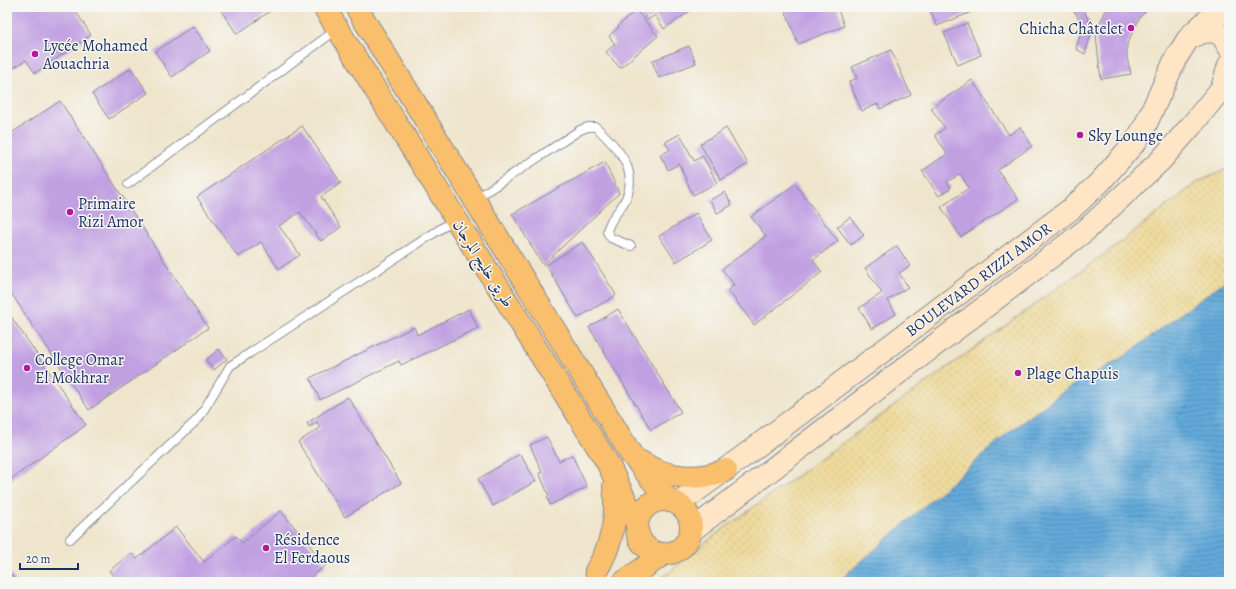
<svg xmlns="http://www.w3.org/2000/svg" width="1236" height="589" font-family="Alegreya,Amiri,serif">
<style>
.sand{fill:url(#sand-dots);stroke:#84847e}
.water{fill:url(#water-rules);stroke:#3f6c9c}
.building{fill:#c1a0e2}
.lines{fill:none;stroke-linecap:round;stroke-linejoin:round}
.lane-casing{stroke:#858a95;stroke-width:10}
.secondary-casing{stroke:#858a95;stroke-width:24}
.primary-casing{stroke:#858a95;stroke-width:24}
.lane{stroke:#fff;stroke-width:8}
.secondary{stroke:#fde5c5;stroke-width:22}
.primary{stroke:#f9bf6d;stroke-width:22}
.poi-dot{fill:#b5179e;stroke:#f6f6f2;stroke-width:1.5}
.labels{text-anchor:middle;stroke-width:3;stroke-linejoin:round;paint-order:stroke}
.poi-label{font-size:16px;fill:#1b2f5e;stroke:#f6f6f2;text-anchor:start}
.street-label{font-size:16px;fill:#1b2f5e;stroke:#f6f6f2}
</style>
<defs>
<pattern id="sand-dots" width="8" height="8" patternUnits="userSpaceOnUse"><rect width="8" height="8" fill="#eeda9e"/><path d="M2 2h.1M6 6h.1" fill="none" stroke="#ccbb8a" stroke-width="1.8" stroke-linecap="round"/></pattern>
<pattern id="water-rules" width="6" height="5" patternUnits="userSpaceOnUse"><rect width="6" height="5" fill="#63aada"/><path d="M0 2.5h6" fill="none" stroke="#518bb4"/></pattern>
</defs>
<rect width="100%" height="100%" fill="#f6f6f2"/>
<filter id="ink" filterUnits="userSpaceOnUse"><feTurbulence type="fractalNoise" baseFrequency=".025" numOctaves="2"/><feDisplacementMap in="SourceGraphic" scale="8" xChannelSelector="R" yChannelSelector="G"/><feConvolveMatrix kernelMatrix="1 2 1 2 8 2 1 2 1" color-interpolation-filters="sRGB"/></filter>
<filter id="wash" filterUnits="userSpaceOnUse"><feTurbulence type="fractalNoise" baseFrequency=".012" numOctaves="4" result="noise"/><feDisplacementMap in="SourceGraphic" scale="16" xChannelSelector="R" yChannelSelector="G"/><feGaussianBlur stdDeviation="0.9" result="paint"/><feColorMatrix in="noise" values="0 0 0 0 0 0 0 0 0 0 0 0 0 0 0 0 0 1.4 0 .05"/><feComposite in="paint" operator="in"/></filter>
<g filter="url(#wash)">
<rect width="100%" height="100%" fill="#efe5cc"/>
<polygon class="sand" points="1229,168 1229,278 1125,356 1066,390 1009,432 838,582 657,582 711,538 1113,248 1196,183"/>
<polygon class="water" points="1229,278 1229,582 838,582 1009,432 1066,390 1125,356"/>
<g id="blocks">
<g class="building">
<polygon points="7,7 73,7 91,35 35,73 26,60 7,72"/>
<polygon points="222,7 276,7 237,34 220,9"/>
<polygon points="639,7 696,7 664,29 655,15 648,20"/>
<polygon points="784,7 831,7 831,9 837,7 844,26 798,44"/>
<polygon points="929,7 972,7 974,11 937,26"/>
<polygon points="1066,7 1085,7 1083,8 1091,26 1091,35 1085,54 1076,49 1082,29 1078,17 1074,11"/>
<polygon points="1108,7 1150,7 1140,17 1127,44 1127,58 1131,74 1101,79 1096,36 1101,20"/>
<polygon points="636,10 658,36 620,68 606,52 615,44 609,36 619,27 618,26"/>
<polygon points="967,23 981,55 958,65 944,33"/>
<polygon points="193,26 210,51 172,77 155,52"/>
<polygon points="689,46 696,63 659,78 652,61"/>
<polygon points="891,50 911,95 880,109 878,104 862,111 849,82 857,78 852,67"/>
<polygon points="131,68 148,93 109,119 92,94"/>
<polygon points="972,80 1009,135 1020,127 1032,146 998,170 1018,199 961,237 941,207 969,188 960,174 947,182 951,188 939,196 922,171 947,154 935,135 945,128 931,108"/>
<polygon points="60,101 208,328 89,410 7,287 7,136"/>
<polygon points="302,126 341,183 321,197 341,227 321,241 300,212 279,226 300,255 279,269 261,242 238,257 197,197"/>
<polygon points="726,128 748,164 721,180 700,144"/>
<polygon points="680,134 694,161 703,156 717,183 693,195 679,164 668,170 660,155 670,150 665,142"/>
<polygon points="605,162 619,193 543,265 512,214"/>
<polygon points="795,184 838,241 813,260 822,272 754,325 728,290 734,285 722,269 766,236 751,217"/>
<polygon points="725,192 732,205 717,213 710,200"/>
<polygon points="696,213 712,240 676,262 659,236"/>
<polygon points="850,217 864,235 851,245 837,227"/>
<polygon points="583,242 616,295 578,318 546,265"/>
<polygon points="897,246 910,266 899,273 908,287 888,300 896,314 872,329 859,308 882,293 865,268"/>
<polygon points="469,309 478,328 401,365 399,361 320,400 310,378 414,327 417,335"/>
<polygon points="618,309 681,412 651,430 589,327"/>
<polygon points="7,311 86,425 7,482"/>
<polygon points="219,349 227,359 214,370 206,360"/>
<polygon points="348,397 401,483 345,517 298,442 320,428 317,422 309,427 307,423"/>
<polygon points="547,437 559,461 572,455 587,487 550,505 547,497 549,496 539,473 542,472 530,445"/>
<polygon points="520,454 536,481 493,506 478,479"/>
<polygon points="281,511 326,565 305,582 119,582 109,571 131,553 137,559 176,527 204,562 236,536 242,543"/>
<polygon points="7,570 17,582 7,582"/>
</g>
</g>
</g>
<g filter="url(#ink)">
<use href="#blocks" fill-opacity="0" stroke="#858a95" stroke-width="1"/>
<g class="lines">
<g class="lane-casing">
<g id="lane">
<polyline points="128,184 336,30"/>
<path d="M475,199L580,130L588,127H596C618,148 642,172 623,204C617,214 609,220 607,232L611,238L631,246"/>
<polyline points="70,539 199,418 230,366 454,220"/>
</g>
</g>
<g class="secondary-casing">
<g id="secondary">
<polyline points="1191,35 1210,18 1229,10"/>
<polyline points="678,504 748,453 1071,209 1100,182 1136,141 1145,126 1176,58 1188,39 1203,32 1215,31 1223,37 1229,47"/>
<polyline points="691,531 1086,230 1160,161 1191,126 1222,88 1229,65"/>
</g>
</g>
<g class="primary-casing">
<g id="primary">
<polyline points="324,7 607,462 637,524"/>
<polyline points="356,7 631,454 669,501"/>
<path d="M641,462C667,479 698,481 726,470"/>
<circle cx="664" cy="527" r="27"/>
<path d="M596,571C612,545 618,517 614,486"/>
<polyline points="624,582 662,555"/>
</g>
</g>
<use href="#lane" class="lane"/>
<use href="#secondary" class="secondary"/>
<use href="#primary" class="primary"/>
</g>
</g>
<g class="poi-dot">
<circle cx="1131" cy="28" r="4"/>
<circle cx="35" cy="54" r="4"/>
<circle cx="1080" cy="135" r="4"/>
<circle cx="70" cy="212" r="4"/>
<circle cx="27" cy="368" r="4"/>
<circle cx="1018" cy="373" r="4"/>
<circle cx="266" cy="548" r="4"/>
</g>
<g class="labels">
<g class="poi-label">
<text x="1123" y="34" text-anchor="end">Chicha Châtelet</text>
<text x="43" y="51">Lycée Mohamed<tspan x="43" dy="18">Aouachria</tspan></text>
<text x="1088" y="141">Sky Lounge</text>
<text x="78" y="209">Primaire<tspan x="78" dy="18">Rizi Amor</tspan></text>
<text x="35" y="365">College Omar<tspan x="35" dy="18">El Mokhrar</tspan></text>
<text x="1026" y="379">Plage Chapuis</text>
<text x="274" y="545">Résidence<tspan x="274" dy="18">El Ferdaous</tspan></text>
</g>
<g class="street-label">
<text transform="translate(484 263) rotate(58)" y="6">طريق خليج المرجان</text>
<text transform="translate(978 279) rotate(-37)" y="6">BOULEVARD RIZZI AMOR</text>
</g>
</g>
<rect width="1236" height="589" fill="none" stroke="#f6f6f2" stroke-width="24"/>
<path d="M20 563v6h58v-6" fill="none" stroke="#1b2f5e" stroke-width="2"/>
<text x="26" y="563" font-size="12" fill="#1b2f5e" stroke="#f6f6f2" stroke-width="3" paint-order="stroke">20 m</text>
</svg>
